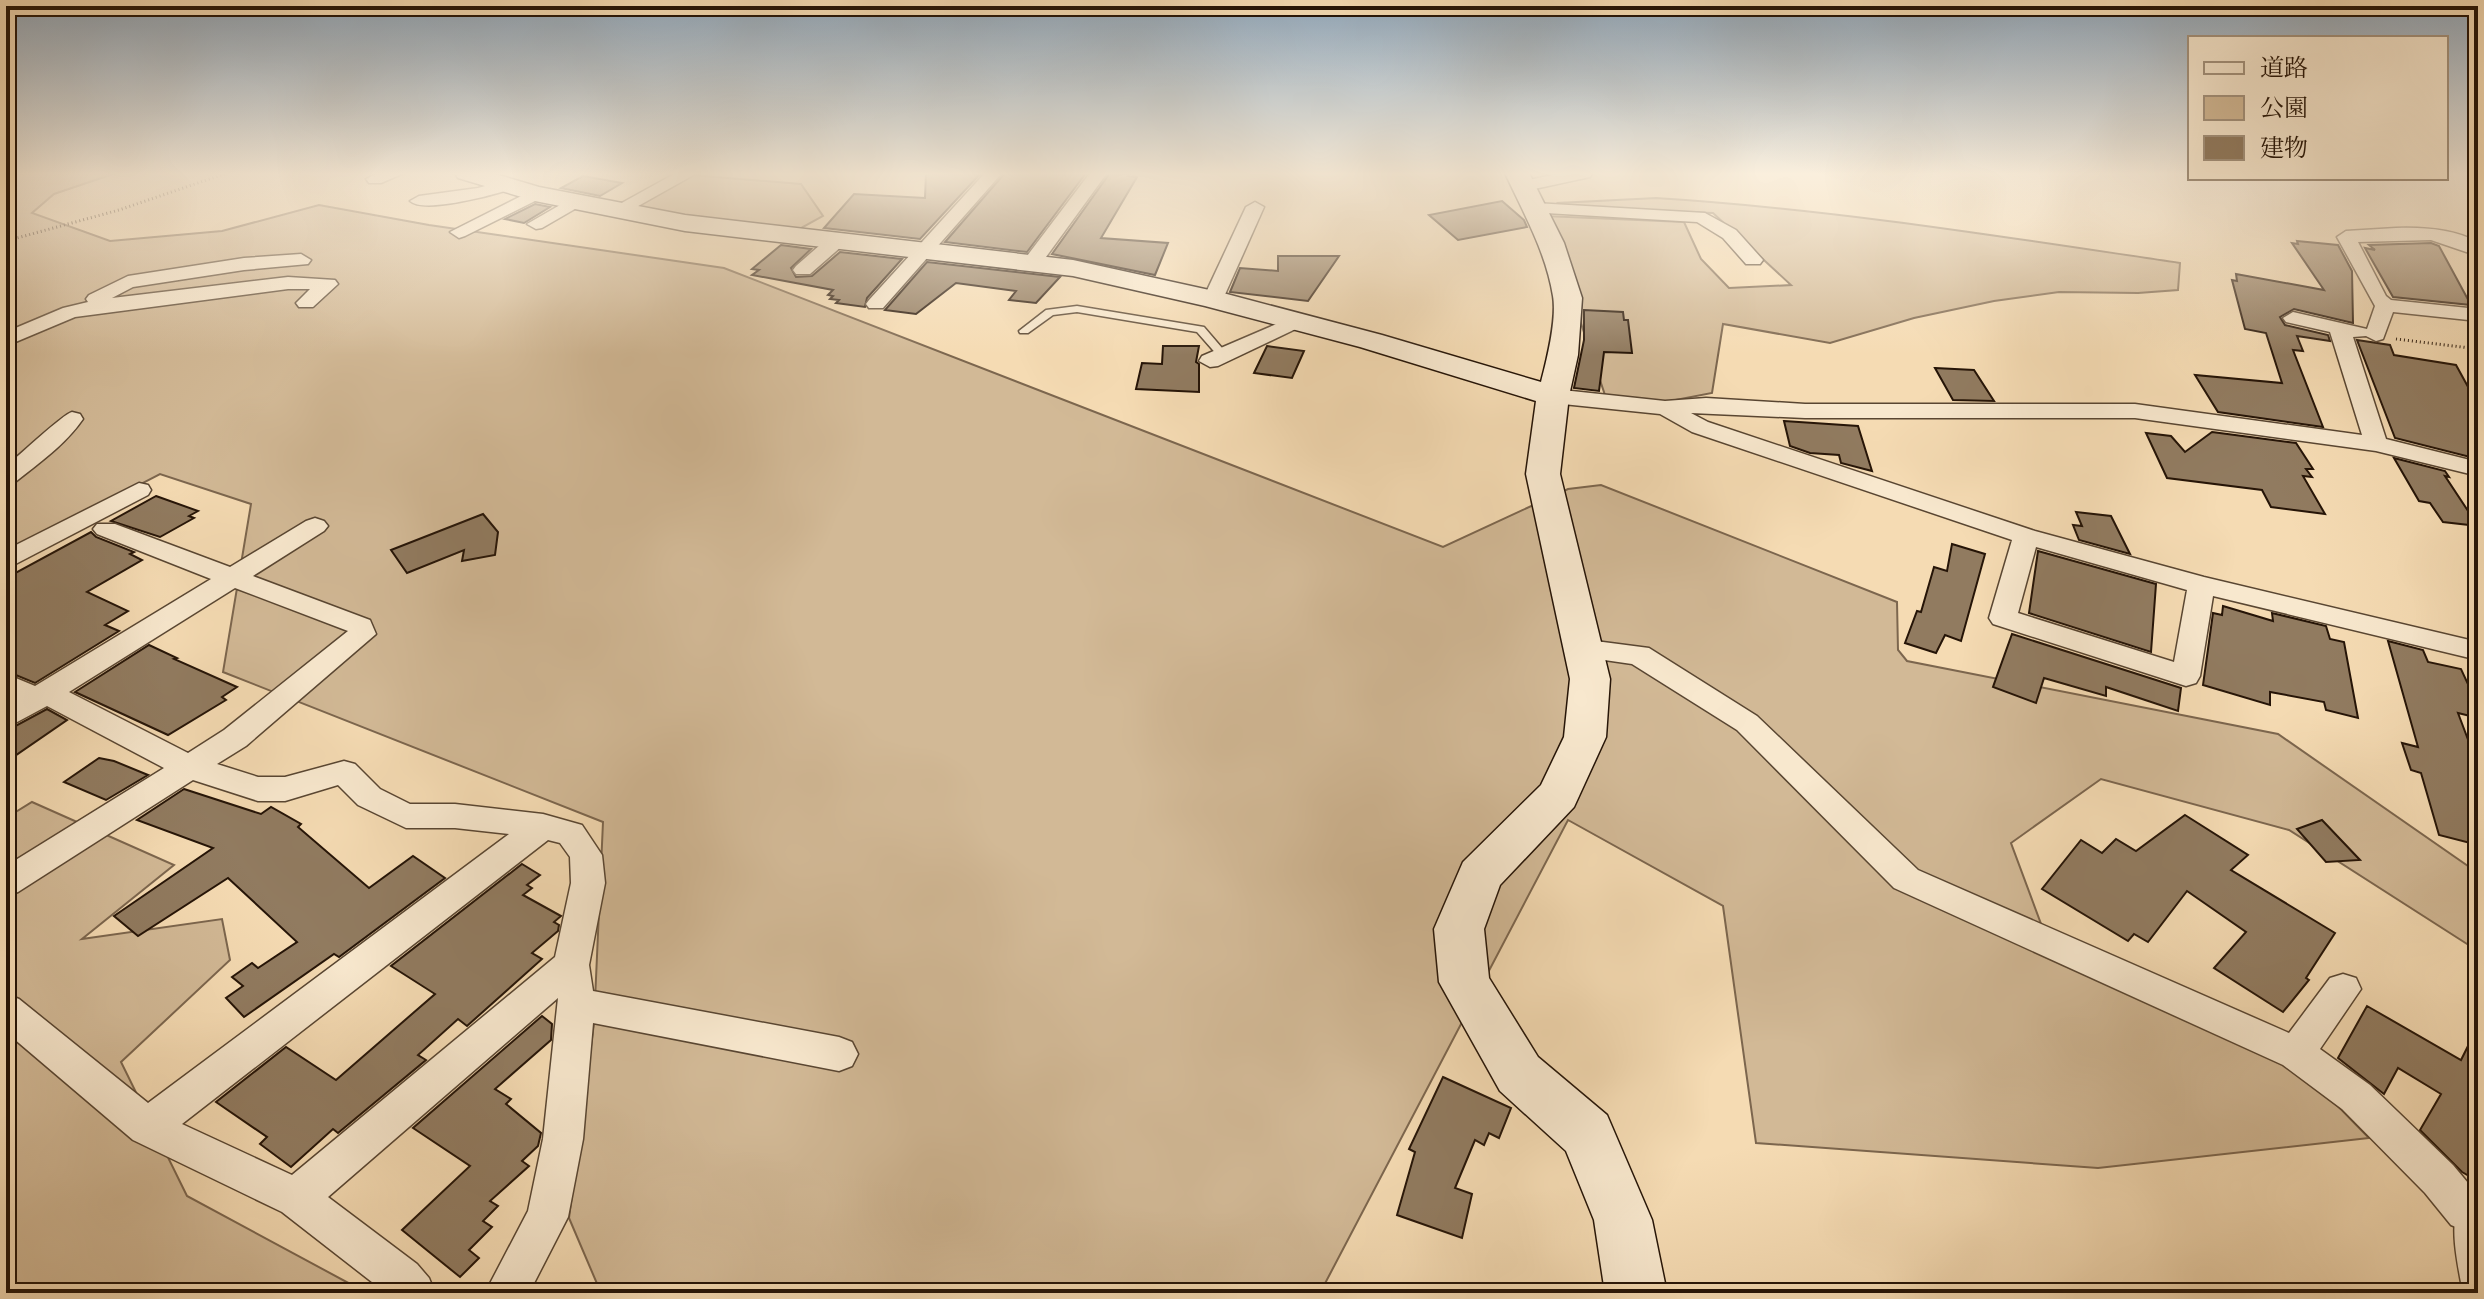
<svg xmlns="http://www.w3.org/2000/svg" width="2484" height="1299" font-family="'IM FELL Great Primer','Noto Serif JP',serif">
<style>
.green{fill:#d2b996;stroke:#7c664e;stroke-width:2}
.building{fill:#917b60;stroke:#251407;stroke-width:2}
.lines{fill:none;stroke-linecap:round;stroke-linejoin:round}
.lane-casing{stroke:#594632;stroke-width:3}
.street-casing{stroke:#594632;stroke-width:3}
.secondary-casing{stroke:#251407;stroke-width:3}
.path{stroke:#251407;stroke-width:3;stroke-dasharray:1 3;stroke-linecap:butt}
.lane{fill:#f8e8ce;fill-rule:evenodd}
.street{fill:#f8e8ce;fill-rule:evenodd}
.secondary{fill:#f8e8ce;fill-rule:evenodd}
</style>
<rect width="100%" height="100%" fill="#f5dbb3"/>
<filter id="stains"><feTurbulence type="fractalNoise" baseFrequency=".0025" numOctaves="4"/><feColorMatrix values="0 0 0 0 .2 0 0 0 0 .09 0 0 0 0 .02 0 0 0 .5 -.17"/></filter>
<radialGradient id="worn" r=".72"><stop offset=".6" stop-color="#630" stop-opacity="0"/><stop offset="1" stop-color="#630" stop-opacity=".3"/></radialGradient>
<g class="green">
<polygon points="6,173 116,173 54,194 32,213 110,241 222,231 319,205 429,225 724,268 1443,547 1568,489 1601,485 1897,602 1898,650 1907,661 2278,734 2478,873 2478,951 2289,830 2101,779 2011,843 2050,948 2288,1055 2369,1138 2098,1168 1756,1143 1723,906 1568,820 1320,1293 601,1293 569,1218 594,1023 603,822 223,672 251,504 160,474 6,554"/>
<polygon points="691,175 801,184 823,216 794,232 625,209"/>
<path d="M1656,198C1832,209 2005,237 2180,263L2178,290L2138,293L2059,292L1994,301L1914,318L1830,343L1723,324L1712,393L1660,403L1606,398L1545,216L1684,222L1701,259L1729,288L1791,285L1713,213L1561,207L1558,203Z"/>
<polygon points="32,802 174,865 82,939 222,919 230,960 121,1062 187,1196 367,1293 6,1293 6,818"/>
</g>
<g class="building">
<polygon points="926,173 981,173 920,239 824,228 854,194 925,198"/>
<polygon points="1005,173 1086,173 1027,252 945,242"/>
<polygon points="1110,173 1131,173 1128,176 1137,177 1101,238 1168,243 1155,275 1052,254"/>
<polygon points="583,176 622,183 600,196 561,188"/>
<polygon points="1502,201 1524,220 1527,227 1458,240 1429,215"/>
<polygon points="535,204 550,207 524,223 505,219"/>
<polygon points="2297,241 2338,245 2352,271 2353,323 2294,309 2280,317 2285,325 2328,335 2330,341 2297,336 2303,351 2293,350 2323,427 2218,412 2195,375 2282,383 2266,333 2245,329 2232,280 2237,281 2236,274 2324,290 2292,243 2298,244"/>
<polygon points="2431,243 2439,246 2471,305 2393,297 2365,248 2375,250 2369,245"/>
<polygon points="781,245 811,249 791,268 796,277 812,276 840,252 902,259 867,298 865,307 836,303 839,300 830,299 833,296 828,295 833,290 752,275 759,270 752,269"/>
<polygon points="1278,256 1339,256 1308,301 1230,292 1240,268 1278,271"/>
<polygon points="927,262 1060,277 1036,303 1009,300 1016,291 956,283 916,314 885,310"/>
<polygon points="1584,310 1623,312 1624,320 1628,320 1632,353 1604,352 1599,391 1574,388 1584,340"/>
<polygon points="2357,340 2390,345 2394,355 2456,365 2478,405 2478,459 2395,438"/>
<polygon points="1163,346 1199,346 1196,362 1199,364 1199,392 1136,389 1142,363 1162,364"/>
<polygon points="1267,346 1304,351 1292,378 1254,373"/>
<polygon points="1935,368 1974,370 1994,401 1953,400"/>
<polygon points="1784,421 1858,426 1872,471 1841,463 1839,455 1810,453 1790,446"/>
<polygon points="2212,432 2296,443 2313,469 2306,469 2312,477 2303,476 2325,514 2271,507 2262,490 2167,478 2146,433 2171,436 2185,452"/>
<polygon points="2394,458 2445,471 2449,477 2445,476 2478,526 2443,522 2430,503 2419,501"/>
<polygon points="156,496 198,511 189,516 194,518 160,537 111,521"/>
<polygon points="2076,512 2111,516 2130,554 2079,540 2073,525 2082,526"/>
<polygon points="483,514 498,532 495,555 462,561 464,550 407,573 391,550"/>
<polygon points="91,532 96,537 134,552 130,554 142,560 87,592 128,611 105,625 119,631 35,683 6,671 6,578"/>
<polygon points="1952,544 1985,554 1961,641 1945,635 1936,653 1905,643 1917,611 1921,612 1934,567 1947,571"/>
<polygon points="2038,551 2156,584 2151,652 2029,613"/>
<polygon points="2223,606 2273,621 2272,613 2326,626 2330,639 2344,642 2358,718 2326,710 2324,702 2270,692 2270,705 2203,685 2213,613 2222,615"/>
<polygon points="2012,634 2181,688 2178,711 2106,687 2106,696 2044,678 2036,703 1993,687"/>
<polygon points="2388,641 2423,650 2428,662 2461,669 2474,697 2478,718 2458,713 2478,766 2478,845 2439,835 2421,773 2411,770 2402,743 2418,747"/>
<polygon points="149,645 177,658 174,659 237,687 222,697 226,700 168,735 75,692"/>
<polygon points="47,709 67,720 6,762 6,731"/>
<polygon points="99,758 114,761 148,775 106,800 64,782"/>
<polygon points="184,789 261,814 271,807 301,824 298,827 369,888 413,856 445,878 339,957 334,954 244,1017 226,998 243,986 232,977 252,963 258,968 297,942 228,878 138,936 114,916 213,848 137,820"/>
<polygon points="2185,815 2248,855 2231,870 2335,933 2306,978 2309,980 2283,1012 2214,968 2246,932 2187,891 2148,942 2134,934 2128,941 2042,889 2081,840 2102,853 2116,839 2136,851"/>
<polygon points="2322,820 2360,860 2326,862 2297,829"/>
<polygon points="522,864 540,875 527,885 532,888 523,895 561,916 554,922 559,925 558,931 532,953 542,959 467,1026 458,1019 418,1055 426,1060 338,1133 333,1129 291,1167 260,1144 267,1137 216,1102 286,1047 336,1080 435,994 391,966"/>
<polygon points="2367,1006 2461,1060 2478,1026 2478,1181 2462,1172 2420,1130 2441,1094 2398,1068 2384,1094 2338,1058"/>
<polygon points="542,1016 552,1024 551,1040 495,1089 511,1099 506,1104 541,1133 538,1146 522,1161 529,1166 490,1201 498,1206 483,1221 492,1227 469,1250 479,1258 460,1277 402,1230 470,1166 413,1128"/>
<polygon points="1443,1077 1511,1108 1499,1138 1489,1133 1484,1145 1475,1140 1455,1188 1472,1194 1462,1238 1397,1215 1415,1152 1409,1149"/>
</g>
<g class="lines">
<g class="lane-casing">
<g id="lane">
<polygon points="1077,306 1204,327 1228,355 1227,357 1219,357 1197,332 1077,312 1053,315 1028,333 1020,333 1019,331 1046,310"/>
<path d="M2465,1205L2472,1208L2475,1215L2478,1293H2463C2459,1271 2449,1228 2458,1208Z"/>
</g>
</g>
<g class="street-casing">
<g id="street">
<polygon points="378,173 404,173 381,183 369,183 366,179"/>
<polygon points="676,173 697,173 624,214 612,214 609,210"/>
<polygon points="985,173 1002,173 883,308 869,308 866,304 869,300"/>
<polygon points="1090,173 1107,173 1038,268 1024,268 1021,264 1024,260"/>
<polygon points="1562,173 1592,173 1590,177 1525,191 1516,186 1519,182"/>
<path d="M506,180L515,185L512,189C493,195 424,214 410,201L419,196L478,188Z"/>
<polygon points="535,189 544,194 541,198 465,236 459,238 450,232"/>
<polygon points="574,197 580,198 583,202 580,206 542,228 536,229 527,224"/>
<polygon points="1255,202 1264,207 1223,299 1220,303 1206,303 1203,299 1246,207"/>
<polygon points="1535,203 1705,213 1736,230 1763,260 1760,264 1746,264 1723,238 1697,222 1529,212 1526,208 1529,204"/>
<path d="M2396,228C2424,227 2453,229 2478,242V256L2431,240L2358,242L2386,296L2391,300L2478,309V321L2393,312L2383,339L2376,341L2366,336L2353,337L2386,439L2478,462V476L2376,451L2135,418H1805L1691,413L1708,422L2035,531L2204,577L2478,642V660L2213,596L2200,676L2196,683L2186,686L1993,624L1989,618L2012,540L1692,432L1660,414L1553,403L1542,396L1553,389L1665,401L1706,398L1805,404H2135L2362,435L2330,332L2286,322L2283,318L2293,312L2367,329L2375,306L2337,237L2346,231ZM2036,547L2187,590L2174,662L2018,613Z"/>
<polygon points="835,236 844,242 842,246 810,274 796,274 793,270 796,266 828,238"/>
<polygon points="301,254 311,260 308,264 244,270 133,287 112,298 288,277 335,280 338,284 313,307 299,307 296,303 310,289 288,289 75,317 6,346 6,332 63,308 88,302 86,299 89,295 128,276 244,258"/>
<polygon points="1295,316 1305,322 1302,326 1218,366 1210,367 1199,361 1202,356"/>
<path d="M72,412L80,414L83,419C65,445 39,463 14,483L6,485V466C19,456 63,414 72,412Z"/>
<polygon points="139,483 148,485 151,490 148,495 6,569 6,550"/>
<path d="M315,518L324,521L328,526L324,531L253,576L370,620L376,634L246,746L217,764L258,777H285L344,761L355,764L380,789L410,804H455L543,814L582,825L602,855L605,883L589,965L593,991L839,1037L852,1042L858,1054L852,1066L839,1071L593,1023L583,1139L568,1217L529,1293H485L528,1211L543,1139L558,998L328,1197L417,1264L429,1278L435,1293H386L282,1212L133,1140L6,1032V994L19,999L148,1103L509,834L455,828H406L358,805L338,785L285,801H258L193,780L18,892L6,896V866L164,768L47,706L6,728V704L13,700L6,696V674L35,686L211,579L97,534L93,529L97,524H115L230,567L306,521ZM235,588L348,631L224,730L188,753L69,692ZM548,840L560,843L570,857L571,883L555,957L292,1175L182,1124Z"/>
<polygon points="1580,639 1649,648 1757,716 1918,870 2289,1033 2330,978 2343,974 2356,978 2361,989 2320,1049 2370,1085 2453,1165 2478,1195 2478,1236 2451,1225 2425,1193 2342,1109 2283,1065 1894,888 1737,730 1632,664 1570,655 1566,648 1570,641"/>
</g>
</g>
<g class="secondary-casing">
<path id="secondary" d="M455,173H492L539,187L685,215L1073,260L1223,293L1382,335L1541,382C1547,359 1557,319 1553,296C1546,252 1523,212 1505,173H1529L1564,243L1582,298L1578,355L1569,396L1560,474L1610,679L1606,737L1574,807L1500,885L1484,929L1489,978L1538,1057L1607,1115L1652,1220L1667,1293H1605L1594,1220L1566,1151L1500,1091L1439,982L1434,929L1463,862L1541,785L1564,737L1570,679L1526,474L1536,401L1360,347L1205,306L1073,276L685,231L535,201L458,178Z"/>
</g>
<g class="path">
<polyline points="6,241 119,210 227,173"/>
<polyline points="2396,339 2478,349"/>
</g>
<use href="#lane" class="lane"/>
<use href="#street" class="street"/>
<use href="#secondary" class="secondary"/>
</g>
<linearGradient id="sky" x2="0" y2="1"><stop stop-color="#91a8bc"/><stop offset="0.49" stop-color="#faefdd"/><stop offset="1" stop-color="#faefdd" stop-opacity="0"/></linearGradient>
<rect width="2484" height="355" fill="url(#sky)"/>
<rect width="2484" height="1299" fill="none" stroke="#f5dbb3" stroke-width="32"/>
<rect x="8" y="8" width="2468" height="1283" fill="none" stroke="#251407" stroke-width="4"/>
<rect x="16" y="16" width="2452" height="1267" fill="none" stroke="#251407" stroke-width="2"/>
<rect x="2188" y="36" width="260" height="144" fill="#f8e8ce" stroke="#a4937e" stroke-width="2"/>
<rect x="2204" y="62" width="40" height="12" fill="#f8e8ce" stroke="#a4937e" stroke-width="2"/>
<text x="2260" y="76" font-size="24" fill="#251407">道路</text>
<rect x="2204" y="96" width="40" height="24" fill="#d2b996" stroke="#a4937e" stroke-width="2"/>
<text x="2260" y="116" font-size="24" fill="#251407">公園</text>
<rect x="2204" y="136" width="40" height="24" fill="#917b60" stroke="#a4937e" stroke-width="2"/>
<text x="2260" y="156" font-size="24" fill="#251407">建物</text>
<rect width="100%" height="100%" filter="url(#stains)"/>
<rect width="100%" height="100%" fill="url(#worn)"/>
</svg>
